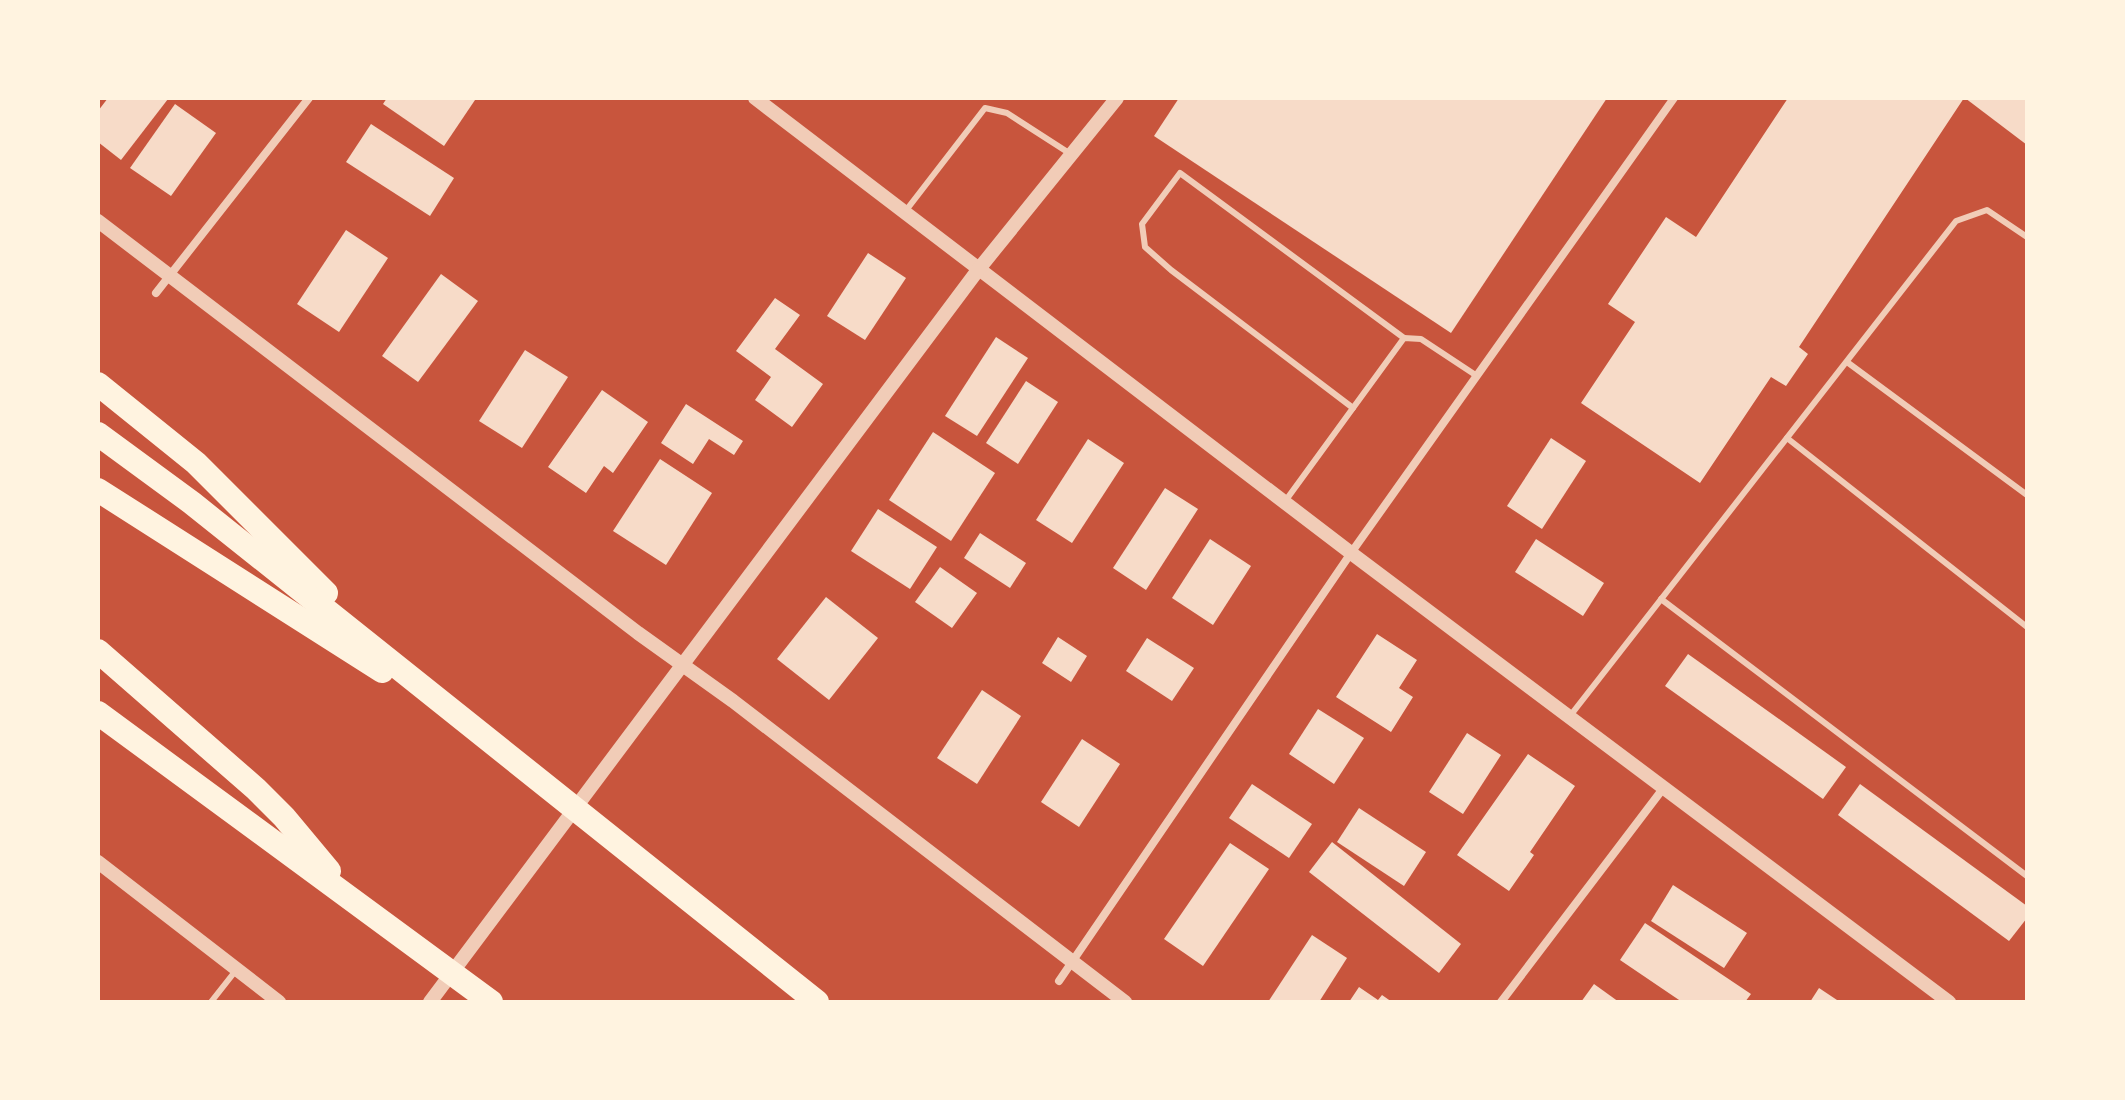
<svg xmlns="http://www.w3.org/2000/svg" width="2125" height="1100" font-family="'Open Sans',sans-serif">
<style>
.building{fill:#f7dbc8}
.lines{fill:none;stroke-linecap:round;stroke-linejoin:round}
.service{stroke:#f1ccb7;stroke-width:6}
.minor{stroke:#f1ccb7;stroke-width:8}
.tertiary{stroke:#f1ccb7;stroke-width:14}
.motorway{stroke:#fff3e0;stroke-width:24}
</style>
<rect width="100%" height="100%" fill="#c8553d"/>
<g class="building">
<polygon points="108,98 168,99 121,160 98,142 98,111"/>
<polygon points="387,98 473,98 475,100 444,146 383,104"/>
<polygon points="1179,98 1607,98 1451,333 1154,136"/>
<polygon points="1788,98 1964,98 1799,347 1808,354 1786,386 1771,377 1700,483 1581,403 1635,322 1608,304 1666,217 1696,237"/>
<polygon points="1965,98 2027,98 2027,145"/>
<polygon points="175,104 216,133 171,196 130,168"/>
<polygon points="371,124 454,178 430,216 346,162"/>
<polygon points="346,230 388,258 339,332 297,304"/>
<polygon points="868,253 906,278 865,340 827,316"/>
<polygon points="441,274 478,301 418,382 382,356"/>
<polygon points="775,298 800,315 775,349 823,384 792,427 755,400 771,377 736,351"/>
<polygon points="996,337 1028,358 977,436 945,416"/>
<polygon points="525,350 568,377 522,448 479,421"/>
<polygon points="1026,381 1058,402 1018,464 986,443"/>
<polygon points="602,390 648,422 613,473 604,466 586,493 548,467"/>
<polygon points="686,404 743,441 734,455 709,439 693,464 661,443"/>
<polygon points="933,432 995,473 951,541 889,500"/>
<polygon points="1551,438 1586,461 1542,529 1507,506"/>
<polygon points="1088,439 1124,463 1072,543 1036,520"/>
<polygon points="660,459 712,493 666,565 613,531"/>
<polygon points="1165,488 1198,509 1146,590 1113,568"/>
<polygon points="878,509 937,547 910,589 851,551"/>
<polygon points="980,533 1026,563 1010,588 964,558"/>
<polygon points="1210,539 1251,566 1213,625 1172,598"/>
<polygon points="1536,539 1604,583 1583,616 1515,572"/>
<polygon points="940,567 977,593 952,628 915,602"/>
<polygon points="826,597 878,638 829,700 777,659"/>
<polygon points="1377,634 1417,660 1399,688 1413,697 1391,732 1336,697"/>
<polygon points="1058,637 1087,656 1071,682 1042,663"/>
<polygon points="1147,638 1194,668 1172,701 1126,671"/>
<polygon points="1688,654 1846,767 1823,799 1665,686"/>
<polygon points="982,690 1021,716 977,784 937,758"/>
<polygon points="1318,709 1364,738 1334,784 1289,754"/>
<polygon points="1467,733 1501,755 1463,814 1429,792"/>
<polygon points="1082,739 1120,764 1079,827 1041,802"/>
<polygon points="1528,754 1575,786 1530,852 1534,855 1509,891 1457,855"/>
<polygon points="1252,784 1312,824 1289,858 1229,818"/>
<polygon points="1860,784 2027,906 2027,918 2009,941 1838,815"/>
<polygon points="1359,808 1426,852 1404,886 1337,842"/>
<polygon points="1332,842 1461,944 1439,973 1309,872"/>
<polygon points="1230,843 1269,869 1203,966 1164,939"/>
<polygon points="1673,885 1747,933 1724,968 1651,921"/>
<polygon points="1645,923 1751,994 1745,1002 1682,1002 1620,960"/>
<polygon points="1312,935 1347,958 1319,1002 1268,1002"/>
<polygon points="1594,984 1619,1002 1581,1002"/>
<polygon points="1359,987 1378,1000 1382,995 1392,1002 1349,1002"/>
<polygon points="1819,988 1840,1002 1810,1002"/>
</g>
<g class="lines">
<g class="service">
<polyline points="904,213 985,108 1007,113 1069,153"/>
<polyline points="1847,362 2027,495"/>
<polyline points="1353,408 1171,270 1145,247 1142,224 1180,173 1404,338"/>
<polyline points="1787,438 2027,627"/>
<polyline points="1286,500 1404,338 1421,339 1477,376"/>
<polyline points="1661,599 2027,876"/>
<polyline points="1570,716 1956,221 1987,210 2027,237"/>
<polyline points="211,1002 237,969"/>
</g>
<g class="minor">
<polyline points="156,293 309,98"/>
<polyline points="1059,981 1351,553 1674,98"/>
<polyline points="1501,1002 1665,786"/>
</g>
<g class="tertiary">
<polyline points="755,98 1351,553 1949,1002"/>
<polyline points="98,221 638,633 733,701 1125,1002"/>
<polyline points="98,862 279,1002"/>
<polyline points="430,1002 978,270 1117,98"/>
</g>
<g class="motorway">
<polyline points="98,384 196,463 326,593"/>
<polyline points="98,434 192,503 817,1002"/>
<polyline points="98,490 382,671"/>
<polyline points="98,651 256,789 284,817 329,871"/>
<polyline points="98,713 491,1002"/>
</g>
</g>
<rect width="2125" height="1100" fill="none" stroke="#fff3e0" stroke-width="200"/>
</svg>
